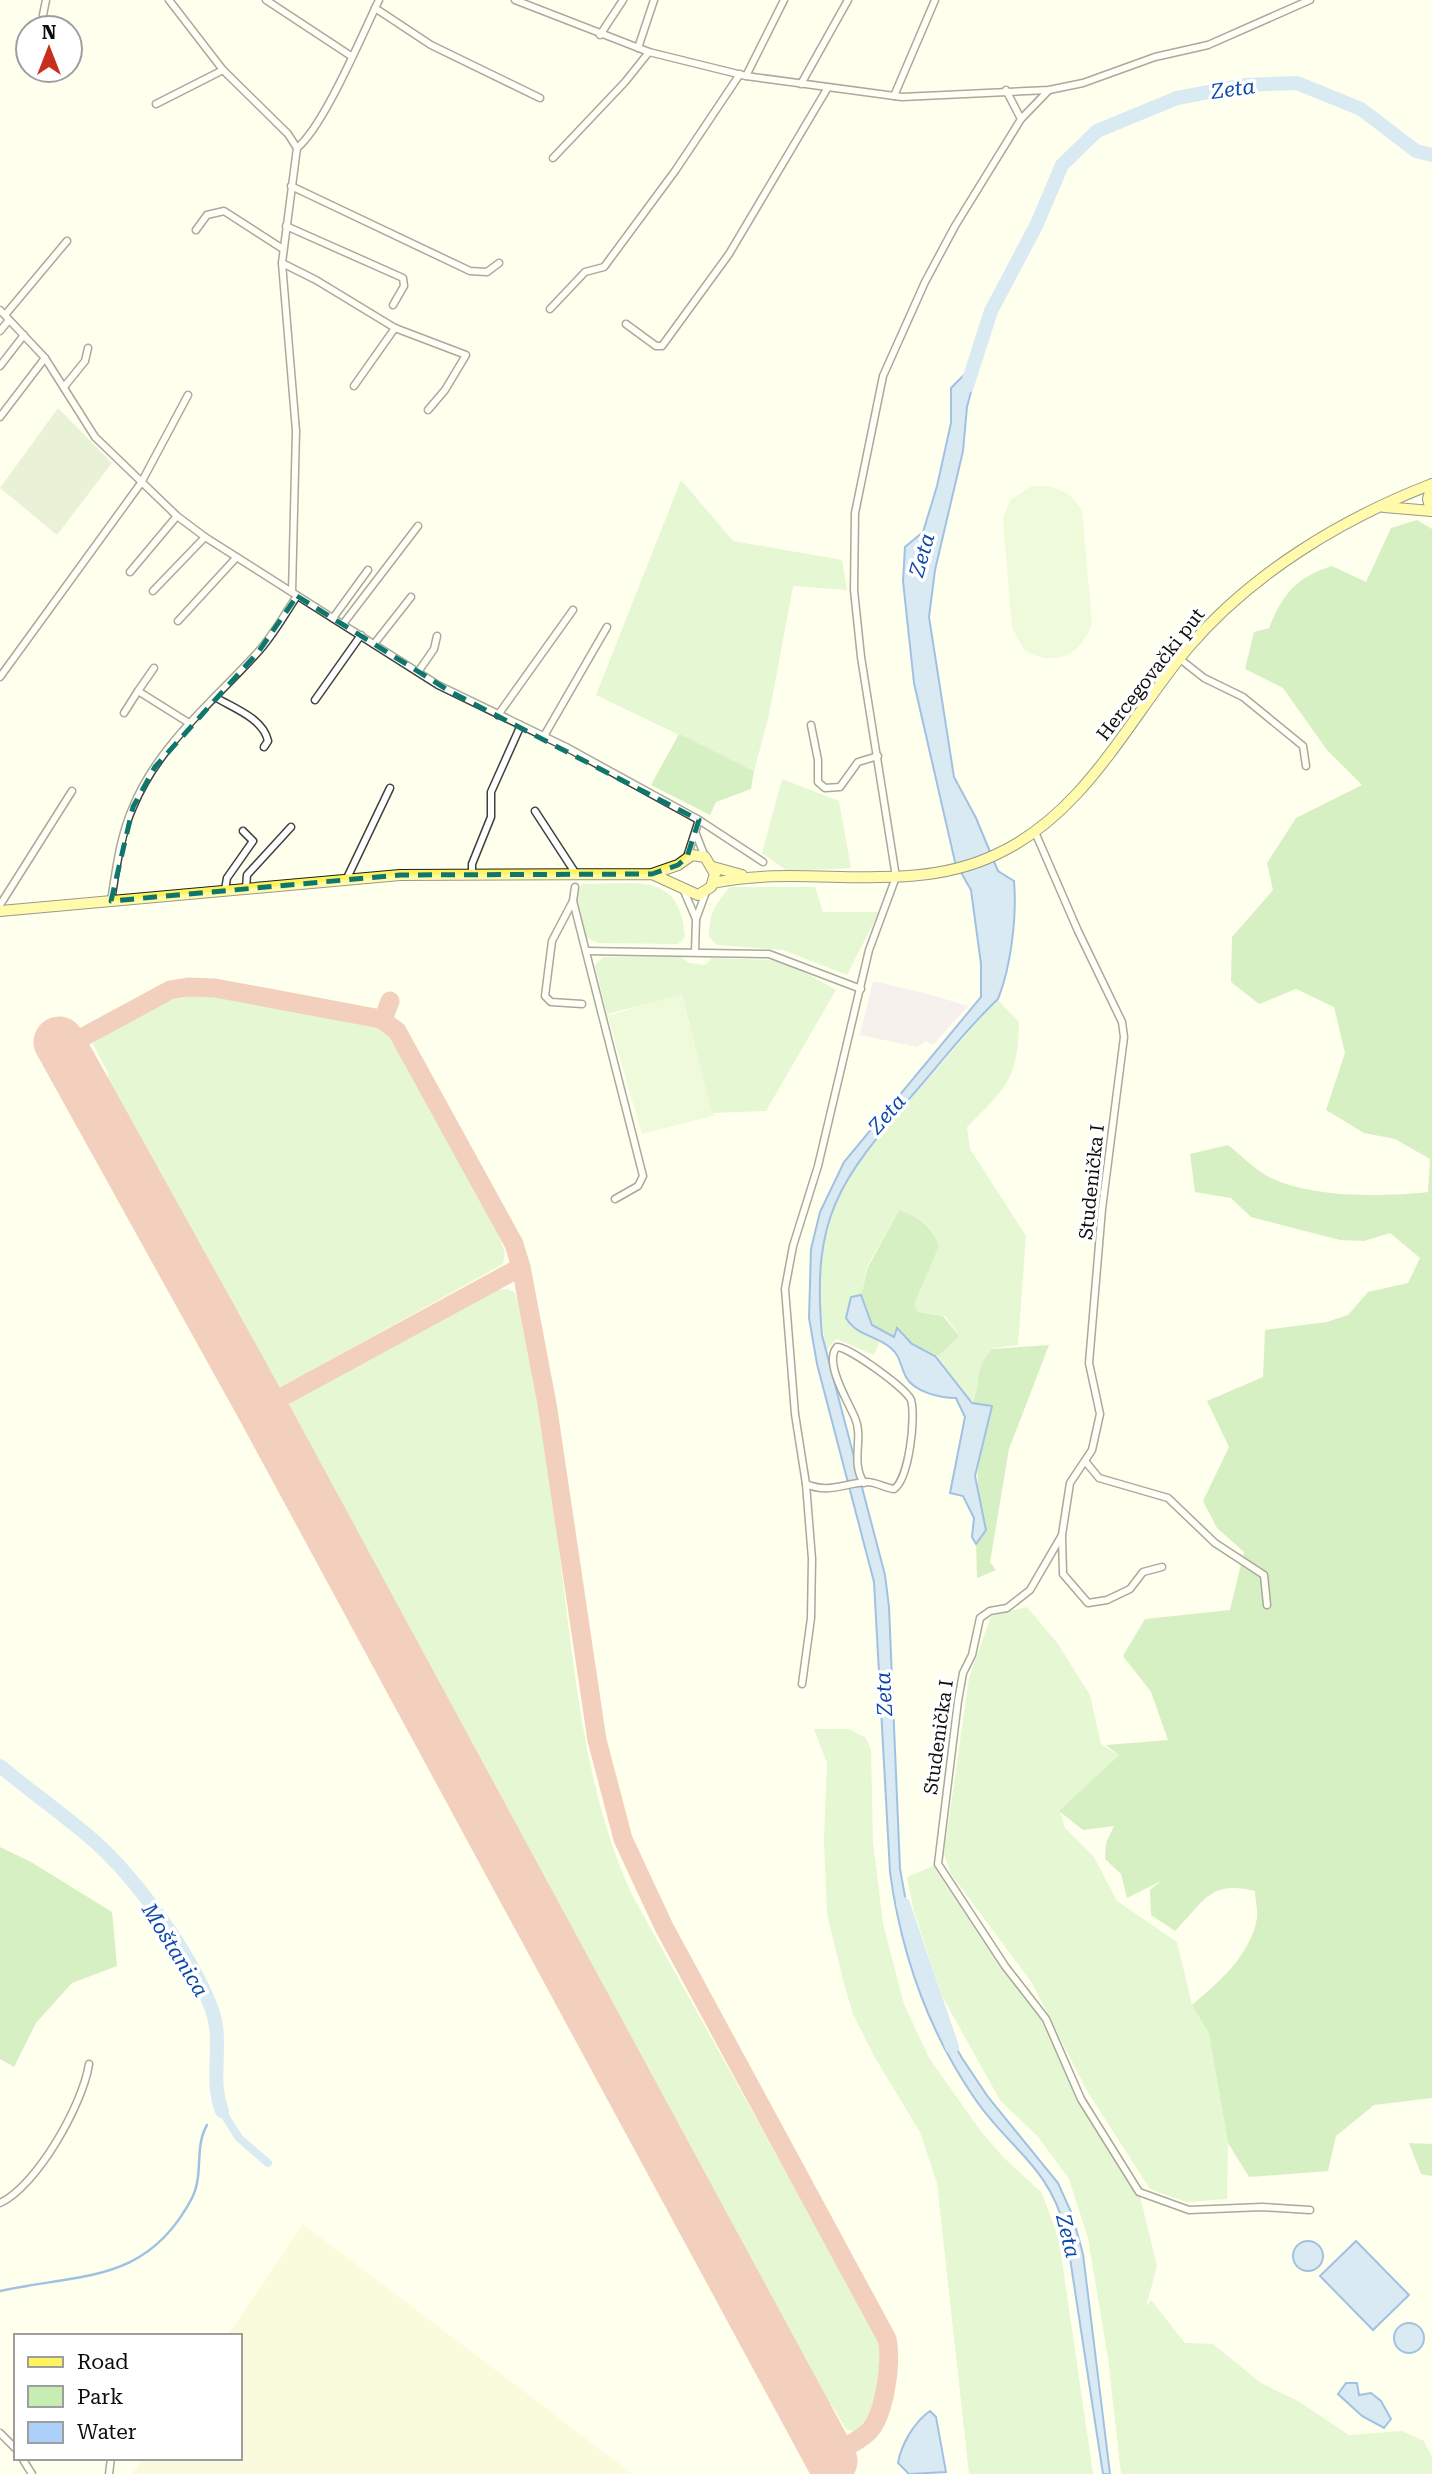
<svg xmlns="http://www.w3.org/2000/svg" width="1432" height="2474" font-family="'Roboto Serif',serif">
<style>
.industrial{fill:#ece0ec}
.farmland{fill:#f3f7ca}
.green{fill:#c7edb3}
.forest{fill:#a6de91}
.cemetery{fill:#cfe3bc}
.pitch{fill:#dbf3c6}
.water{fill:#add0fb;stroke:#2e77d8;stroke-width:2}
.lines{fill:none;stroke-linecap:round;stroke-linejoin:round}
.stream{stroke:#2e77d8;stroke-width:2.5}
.canal{stroke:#add0fb;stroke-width:8}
.river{stroke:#add0fb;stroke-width:14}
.taxiway{stroke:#e39884;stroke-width:19}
.runway{stroke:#e39884;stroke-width:51}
.minor-casing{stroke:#404040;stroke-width:9}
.primary-casing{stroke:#1e1e1e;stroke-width:12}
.minor{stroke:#fff;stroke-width:6}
.primary{stroke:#fff45d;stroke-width:10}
.marked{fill:none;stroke:#0f766e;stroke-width:5;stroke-dasharray:14 9;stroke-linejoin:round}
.labels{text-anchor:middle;stroke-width:7;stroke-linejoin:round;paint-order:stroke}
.street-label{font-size:19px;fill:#0d0d0d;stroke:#fff}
.water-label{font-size:21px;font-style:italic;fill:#0d49a8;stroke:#fff}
</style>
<rect width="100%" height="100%" fill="#ffffed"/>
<polygon class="industrial" points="873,981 928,994 968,1006 933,1045 926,1041 917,1047 860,1035"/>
<polygon class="farmland" points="303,2224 633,2474 132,2474 143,2458 240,2458 240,2336 227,2336"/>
<g class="green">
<polygon points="681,480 733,541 842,560 847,590 793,586 769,715 754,771 596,695"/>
<polygon points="782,779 839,801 851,868 787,871 762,853"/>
<path d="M582,884C634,885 680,869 685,937L678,944L598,943L586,937L575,899Z"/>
<path d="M730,887H815L823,912H879L847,975L783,950L717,945L709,937C709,914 715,904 730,887Z"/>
<polygon points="680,956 689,963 705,965 712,958 771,960 797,968 836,990 766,1111 712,1113 682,995 607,1014 595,966 603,957"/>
<polygon points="198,994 371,1022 386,1030 466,1168 498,1232 505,1253 503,1264 282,1387 268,1383 107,1088 108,1073 93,1044 97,1036 166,1001"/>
<path d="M997,999L1019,1022C1018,1079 1006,1088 967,1127L970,1149L1026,1236L1018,1345L993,1348C973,1372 984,1378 971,1403L936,1357L959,1335L945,1316L918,1312L913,1303L939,1246C932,1225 919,1217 899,1210L868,1265L861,1295L851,1297V1326L880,1340L874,1355L837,1339L826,1350L818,1294L823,1247L840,1189L860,1158Z"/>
<path d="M508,1289L515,1293L520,1308C536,1391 550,1475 560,1559C575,1673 584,1790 632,1895L876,2334C884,2356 877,2422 854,2432L846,2429L831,2404L815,2396L288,1422L287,1408L294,1400L496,1290Z"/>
<polygon points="1027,1607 1058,1644 1090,1695 1101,1744 1119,1755 1060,1811 1065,1828 1094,1857 1117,1901 1177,1942 1192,2005 1209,2034 1228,2142 1227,2199 1186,2202 1150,2189 1087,2091 1032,1983 951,1874 944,1854 969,1678 991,1616"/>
<polygon points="814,1729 849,1729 866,1738 871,1750 873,1842 883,1924 904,2004 929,2058 980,2130 1003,2157 1042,2193 1059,2240 1093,2474 969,2474 937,2183 920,2132 874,2056 853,2014 844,1984 827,1914 824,1839 827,1763"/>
<polygon points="938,1864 1046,2020 1081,2100 1139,2192 1157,2266 1146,2307 1151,2300 1185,2343 1213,2344 1261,2383 1298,2401 1349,2435 1402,2431 1424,2441 1432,2457 1432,2474 1121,2474 1108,2358 1088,2238 1069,2179 1039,2138 1000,2100 942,1996 913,1908 907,1877"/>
</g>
<g class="forest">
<path d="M1417,520L1432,529V2098L1374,2105L1336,2136L1328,2171L1249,2177L1228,2143L1209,2034L1192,2005C1218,1983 1251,1955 1257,1918C1258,1910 1255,1899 1255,1891C1209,1880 1205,1901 1175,1931L1151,1915L1150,1890L1161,1881L1127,1898L1121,1874L1105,1859L1106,1843L1114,1826L1083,1830L1059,1811L1119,1755L1106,1745L1168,1740L1151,1692L1123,1656L1145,1619L1230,1610L1244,1552L1217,1528L1203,1501L1229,1447L1207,1401L1263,1377L1265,1330L1327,1322L1348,1315L1368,1292L1408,1283L1420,1258L1390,1233L1364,1241L1340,1240L1251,1217L1231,1198L1195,1192L1190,1154L1228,1145C1241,1155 1256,1171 1271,1178C1313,1198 1383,1197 1428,1192L1430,1159L1395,1139L1364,1133L1326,1110L1345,1053L1334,1007L1296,989L1259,1004L1231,982L1232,937L1273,890L1267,863L1296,818L1362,785L1327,750L1283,688L1245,669L1254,632L1269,628C1283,593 1297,577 1332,566L1366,582L1391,528Z"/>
<polygon points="679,734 754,771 751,789 716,802 710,815 651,785"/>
<path d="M899,1210C919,1217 932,1226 939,1246L914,1304L918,1312L943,1316L959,1336L938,1356L912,1344L898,1328L894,1338L872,1325L861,1295L868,1267Z"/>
<path d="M1049,1345L1009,1449L990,1562L996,1570L977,1578L976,1544L986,1529C974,1490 974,1455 990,1417L972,1403C983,1379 972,1372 992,1349Z"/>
<polygon points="0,1847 31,1862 112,1912 117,1966 72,1983 36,2023 14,2067 0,2059"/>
<polygon points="1409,2143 1432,2144 1432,2176 1421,2174"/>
</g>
<polygon class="cemetery" points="58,408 112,463 57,535 0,488"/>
<g class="pitch">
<path d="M1032,486C1055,485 1069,490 1082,510L1092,623C1081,656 1056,667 1025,651L1012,628L1003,519L1010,500Z"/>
<polygon points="681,994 712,1113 716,1115 642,1134 607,1014 611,1015"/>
</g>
<g class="water">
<path d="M972,367L977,369L967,407L963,451L935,570L929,617L954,777L976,818L998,871L1014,881C1017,916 1011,967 998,999C968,1027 943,1060 916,1091C841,1180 811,1213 822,1335L885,1575L889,1607L900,1869L913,1940L938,2016L962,2058L988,2097L1058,2183L1072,2214L1083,2254L1110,2474H1103L1066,2232C1048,2163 1009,2150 973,2096C927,2028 901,1953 890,1872L874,1582L817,1364L809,1318L811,1249L820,1212L844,1162L981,997V964L971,890L955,862L914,683L903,581L905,547L923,532L937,486L951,423V388Z"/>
<path d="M861,1295L872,1325L894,1337L897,1328L912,1344L935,1356L972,1403L992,1406L975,1476L986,1530L976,1544L972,1537L974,1518L963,1496L950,1493L965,1417L956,1398C940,1398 914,1392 906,1377C900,1366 901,1357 891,1348C875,1335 857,1336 846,1318L851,1297Z"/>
<circle cx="1308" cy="2256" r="15"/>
<polygon points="1356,2241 1409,2295 1373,2330 1320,2276"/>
<circle cx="1409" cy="2338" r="15"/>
<polygon points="1346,2383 1357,2383 1359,2395 1371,2393 1381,2401 1391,2419 1384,2428 1362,2416 1338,2394"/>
<path d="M930,2411L936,2417L946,2472L909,2474L898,2463C901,2445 914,2422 930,2411Z"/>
</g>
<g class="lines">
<path class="stream" d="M0,2291C82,2273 147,2284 192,2198C204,2175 194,2147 207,2125"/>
<polyline class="canal" points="222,2111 239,2138 268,2163"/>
<g class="river">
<polyline points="967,386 991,311 1036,226 1062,165 1097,131 1177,98 1245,85 1297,83 1361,109 1416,151 1432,155"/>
<path d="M0,1766C30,1791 63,1814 93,1840C137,1879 192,1955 212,2010C224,2043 209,2078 222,2111"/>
<polyline points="903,1904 952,2047"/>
</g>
<g class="taxiway">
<polyline points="383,1020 390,1001"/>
<path d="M63,1048L170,990L188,987L215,988L381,1019L397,1031L514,1244L521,1267L547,1404L597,1740L623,1839L664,1927L887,2339C892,2361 885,2411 871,2429C861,2441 842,2448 829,2455"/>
<polyline points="262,1408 521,1267"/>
</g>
<polyline class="runway" points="59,1042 262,1408 832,2461"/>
<g class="minor-casing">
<g id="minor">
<polyline points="46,0 43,15 48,28"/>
<polyline points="169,0 223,70 288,134 297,148 282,263 296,431 292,592"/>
<polyline points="266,0 351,56"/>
<polyline points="515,0 649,52 746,76 902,97 1049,90 1083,83 1155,57 1208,45 1310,0"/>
<polyline points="375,8 431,45 540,98"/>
<polyline points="600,35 623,0"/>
<polyline points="638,48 654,0"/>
<polyline points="35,71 35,70"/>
<polyline points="746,76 784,0"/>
<polyline points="801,84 848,0"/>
<polyline points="1006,90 1021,119"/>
<polyline points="894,96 935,0"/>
<polyline points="156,104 223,70"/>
<path d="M297,148C324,126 362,35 379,0"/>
<polyline points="553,158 625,82 649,52"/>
<polyline points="291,186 470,271 487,272 499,263"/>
<polyline points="286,226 403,278 404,286 393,305"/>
<polyline points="196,230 207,215 224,211 283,249"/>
<polyline points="282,263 316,280 395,328 466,355 445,390 428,410"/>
<polyline points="550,309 585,272 604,267 675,171 740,74"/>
<polyline points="0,310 45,358 95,437 177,516 205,537 438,685 566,747 699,820 687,857"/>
<polyline points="5,315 67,241"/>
<polyline points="626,324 656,346 662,346 729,254 827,89"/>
<polyline points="0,331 9,320"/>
<polyline points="0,366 24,335"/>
<polyline points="354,386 395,328"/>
<polyline points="64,387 85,361 88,348"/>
<polyline points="0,417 45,358"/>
<polyline points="130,572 177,516"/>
<polyline points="153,591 205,537"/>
<polyline points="333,618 368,570"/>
<polyline points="178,621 235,559"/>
<polyline points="343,624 418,526"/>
<polyline points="374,644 411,597"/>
<polyline points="1180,659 1204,678 1243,697 1303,746 1306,766"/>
<polyline points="154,668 138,691 189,723"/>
<polyline points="418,672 434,649 437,636"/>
<polyline points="0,677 141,483 188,395"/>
<path d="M215,697C233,708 263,718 268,741L264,747"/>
<polyline points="315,700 361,635"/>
<polyline points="124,713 138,691"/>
<polyline points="498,715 573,610"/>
<polyline points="811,725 818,760 818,782 825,788 840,787 858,762 878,756"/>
<polyline points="544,736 607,627"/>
<polyline points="535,811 576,874"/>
<polyline points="699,820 763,862"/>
<polyline points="1035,832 1078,931 1122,1022 1124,1037 1102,1209 1089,1363 1100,1414 1092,1450 1070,1483 1062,1535 1030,1590 1007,1608 990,1611 980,1618 972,1655 963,1673 958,1701 938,1864 1005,1966 1046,2019 1081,2099 1139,2192 1189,2210 1262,2207 1310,2210"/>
<polyline points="696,834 705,857"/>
<polyline points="472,872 472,864 491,817 491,792 521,725"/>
<polyline points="347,878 390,788"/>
<polyline points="575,887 573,901 643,1176 638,1186 615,1199"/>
<polyline points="246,888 247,875 291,827"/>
<polyline points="225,890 227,878 253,841 243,831"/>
<polyline points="684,891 696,919"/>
<path d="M111,901C116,870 120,836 133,807C159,744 213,702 257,653C273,636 284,615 297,596"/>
<polyline points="573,901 552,941 545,996 551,1002 582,1004"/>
<polyline points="0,905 72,791"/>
<polyline points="586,951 769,954 861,989"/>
<polyline points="695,952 696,919 706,892"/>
<polyline points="1085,1461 1099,1478 1168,1498 1215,1543 1264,1575 1267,1605"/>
<path d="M806,1484C829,1494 845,1483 867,1482C876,1482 885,1488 894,1489C909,1479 916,1417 911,1400C907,1389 849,1347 837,1347C823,1362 849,1403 855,1418C864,1438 850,1462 864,1483"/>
<polyline points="1062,1537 1063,1574 1088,1603 1107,1600 1130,1589 1143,1572 1162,1567"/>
<polyline points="802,1684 811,1618 812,1559 806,1484 795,1414 785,1289 793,1246 818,1166 869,950 896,877 861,657 854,590 855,513 883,376 925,282 955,226 1021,119 1049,90"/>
<path d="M0,2203C37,2186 83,2104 89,2064"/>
<polyline points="0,2433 16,2449"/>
<polyline points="22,2458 32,2474"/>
<polyline points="109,2474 111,2458"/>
</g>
</g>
<g class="primary-casing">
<g id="primary">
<polyline points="1384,507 1432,511"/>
<polyline points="1431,511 1428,499 1432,484"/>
<polyline points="713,867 742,875"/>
<path d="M713,883C805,863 906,897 995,855C1085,814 1127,721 1188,648C1251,574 1341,519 1432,484"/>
<polyline points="0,911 400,875 652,874 678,865 692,855 705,857 715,874 711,887 698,895 652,874"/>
</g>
</g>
<use href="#minor" class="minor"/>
<use href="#primary" class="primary"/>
</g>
<path d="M0 0H1432V2474H0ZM297,596L451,692L699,820L687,857L678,865L652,874L400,875L111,901L133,807L155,767L259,651Z" fill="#ffffed" fill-opacity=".55" fill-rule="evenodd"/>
<path class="marked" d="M297,596L451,692L699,820L687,857L678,865L652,874L400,875L111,901L133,807L155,767L259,651Z"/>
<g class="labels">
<g class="street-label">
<text transform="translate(1150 674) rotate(-52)" y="7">Hercegovački put</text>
<text transform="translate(1091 1182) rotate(-84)" y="7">Studenička I</text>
<text transform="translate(938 1737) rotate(-82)" y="7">Studenička I</text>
</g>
<g class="water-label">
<text transform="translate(1233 89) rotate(-8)" y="7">Zeta</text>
<text transform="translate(922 555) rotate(-74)" y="7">Zeta</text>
<text transform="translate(887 1114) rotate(-49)" y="7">Zeta</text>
<text transform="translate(884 1694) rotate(-93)" y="7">Zeta</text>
<text transform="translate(175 1950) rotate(58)" y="7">Moštanica</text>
<text transform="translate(1068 2236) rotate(76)" y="7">Zeta</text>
</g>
</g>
<rect x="14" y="2334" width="228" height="126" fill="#ffffff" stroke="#9e9e9e" stroke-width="2"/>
<rect x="28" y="2357" width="35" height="10" fill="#fff45d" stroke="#9e9e9e" stroke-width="2"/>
<text x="77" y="2369" font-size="21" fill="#0d0d0d">Road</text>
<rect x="28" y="2386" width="35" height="21" fill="#c7edb3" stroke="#9e9e9e" stroke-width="2"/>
<text x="77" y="2404" font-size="21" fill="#0d0d0d">Park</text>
<rect x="28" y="2422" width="35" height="21" fill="#add0fb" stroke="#9e9e9e" stroke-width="2"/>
<text x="77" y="2439" font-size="21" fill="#0d0d0d">Water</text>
<g transform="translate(49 49)"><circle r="33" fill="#ffffff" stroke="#9e9e9e" stroke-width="2"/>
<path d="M0-5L12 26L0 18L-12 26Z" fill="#c7301a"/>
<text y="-10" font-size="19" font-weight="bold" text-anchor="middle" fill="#0d0d0d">N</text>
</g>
</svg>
